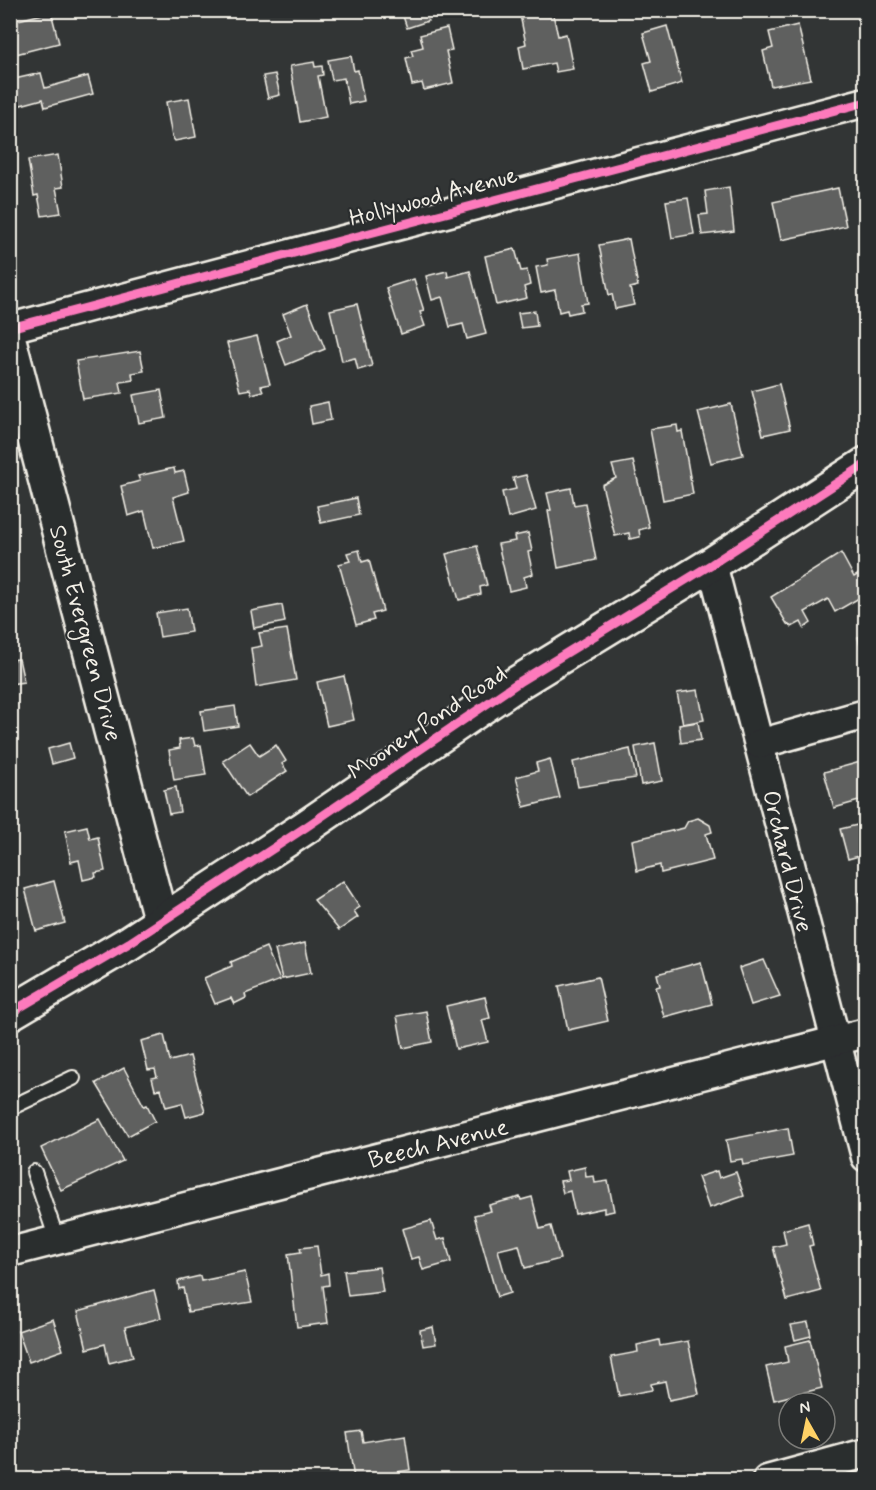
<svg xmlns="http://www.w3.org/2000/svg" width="876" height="1490" font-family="Mynerve,sans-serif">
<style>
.building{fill:#5f605f;stroke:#f4f1e8;stroke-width:1.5}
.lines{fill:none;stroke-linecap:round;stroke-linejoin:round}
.lane-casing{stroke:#f4f1e8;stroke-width:18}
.street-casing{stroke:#f4f1e8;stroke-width:33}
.secondary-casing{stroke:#f4f1e8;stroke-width:38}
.lane{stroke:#2a2d2e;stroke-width:14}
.street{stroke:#2a2d2e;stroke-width:28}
.secondary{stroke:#2a2d2e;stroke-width:33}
.cycleway-casing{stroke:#2a2d2e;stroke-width:13}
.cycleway{stroke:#fd7abc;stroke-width:9}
.labels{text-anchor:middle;stroke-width:4.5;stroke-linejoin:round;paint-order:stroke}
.street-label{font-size:24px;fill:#f4f1e8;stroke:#2a2d2e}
</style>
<rect width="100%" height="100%" fill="#323535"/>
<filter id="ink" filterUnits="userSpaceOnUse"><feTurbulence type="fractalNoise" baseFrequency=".0167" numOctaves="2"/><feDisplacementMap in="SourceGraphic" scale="12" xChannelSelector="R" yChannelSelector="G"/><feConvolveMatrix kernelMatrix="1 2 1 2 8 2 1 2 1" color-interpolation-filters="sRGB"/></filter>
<g filter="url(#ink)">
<g class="building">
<polygon points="420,10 425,10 428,21 407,28 403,16"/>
<polygon points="519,10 548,10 549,16 553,14 558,36 566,34 573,69 556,72 554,63 523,69 519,46 526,44"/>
<polygon points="51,12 59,43 12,55 10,22"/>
<polygon points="798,25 811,79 771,86 763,51 773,48 769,32"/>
<polygon points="667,26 682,83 652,92 644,63 651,61 643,33"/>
<polygon points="447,28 452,50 446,51 453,83 424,90 422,83 412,85 406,58 413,56 411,50 423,47 420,35"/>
<polygon points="351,56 354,71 358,70 364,101 349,104 344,78 332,80 328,60"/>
<polygon points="314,62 315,67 322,66 323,75 318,76 326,117 300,122 290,66"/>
<polygon points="41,73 45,88 88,76 93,94 45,107 43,99 17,106 10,80"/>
<polygon points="275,74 280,95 268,98 263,76"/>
<polygon points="189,98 196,137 175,141 172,137 166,102"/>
<polygon points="58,155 63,187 56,188 61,213 42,216 38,195 34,196 28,160"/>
<polygon points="729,187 734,231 702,235 699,215 708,214 705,191"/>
<polygon points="838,188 846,226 781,240 773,202"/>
<polygon points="688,198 694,234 672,238 666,201"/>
<polygon points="629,239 638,286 630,288 634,305 615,309 612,294 609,295 599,245"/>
<polygon points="515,249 521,271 527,270 530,285 524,287 527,298 496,305 485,256"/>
<polygon points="580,253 588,303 581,304 582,311 568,314 567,310 559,312 555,290 541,293 536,267 548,265 547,259"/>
<polygon points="447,271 448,277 470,271 486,334 467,339 463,324 450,327 442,297 432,300 426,276"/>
<polygon points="414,279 424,311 420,312 425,326 401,334 386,288"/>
<polygon points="307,304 325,349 286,365 277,341 291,335 283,314"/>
<polygon points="357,304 372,366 358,370 355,358 342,361 330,310"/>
<polygon points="535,311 537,326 521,328 518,313"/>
<polygon points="257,336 270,384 261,386 263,391 252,394 250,389 240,391 227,343"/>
<polygon points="140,351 144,371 132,373 133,380 120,382 122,393 83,399 76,361"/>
<polygon points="779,384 790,429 763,435 752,391"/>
<polygon points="161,390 166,418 139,423 133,395"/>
<polygon points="328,402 331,420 312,424 309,406"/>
<polygon points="731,404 743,455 711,463 698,412"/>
<polygon points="677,425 678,432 682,431 693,494 663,500 650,429"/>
<polygon points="633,461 649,527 639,530 640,537 630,539 629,533 615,536 602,485 616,478 612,465"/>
<polygon points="174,468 175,473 184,471 189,492 173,497 184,541 153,548 144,511 128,516 121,486 140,481 138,476"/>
<polygon points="526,475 536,510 508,518 502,492 516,489 513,478"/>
<polygon points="571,488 574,505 585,503 596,560 558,568 548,511 551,510 547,493"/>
<polygon points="356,498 359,515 321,523 317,506"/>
<polygon points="528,533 532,551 528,552 533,574 524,577 526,587 509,591 498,544 515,541 514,536"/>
<polygon points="477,546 487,585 480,587 481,594 459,600 446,554"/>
<polygon points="359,550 362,562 369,560 383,611 372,614 374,620 356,625 339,564 350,561 347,553"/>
<polygon points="841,553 854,577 859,574 866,585 866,594 835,612 828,599 805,612 811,623 804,628 801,622 792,627 787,624 771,597"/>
<polygon points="282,605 285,622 254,628 251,611"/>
<polygon points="187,608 191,632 160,637 156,613"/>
<polygon points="287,629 296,680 256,687 251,648 262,646 259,633"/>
<polygon points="866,635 866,666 864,666 858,637"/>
<polygon points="19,659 24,682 10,684 10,660"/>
<polygon points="344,676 354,720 327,726 317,682"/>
<polygon points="698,690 704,720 683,724 677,693"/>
<polygon points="235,706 238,726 204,731 201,711"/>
<polygon points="698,722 701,740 681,743 679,725"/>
<polygon points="193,738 195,746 201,745 206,775 174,780 169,750 180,748 179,740"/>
<polygon points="69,743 73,758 52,764 48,749"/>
<polygon points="250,743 259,756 276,745 286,761 282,764 287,771 247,797 223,761"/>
<polygon points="655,743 662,781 641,785 635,747"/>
<polygon points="630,749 636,778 578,787 573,762"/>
<polygon points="550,759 560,798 524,807 516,777 538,771 536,763"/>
<polygon points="864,761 866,799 834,808 824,772"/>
<polygon points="176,787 180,812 169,814 164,790"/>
<polygon points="698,818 710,825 712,832 706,834 713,860 661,873 660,865 637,871 632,840 684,828 688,821"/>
<polygon points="866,823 866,854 848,859 840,829"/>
<polygon points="87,826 90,839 98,837 105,871 95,873 96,877 83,880 79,860 71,862 65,831"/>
<polygon points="54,881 65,923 36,931 25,889"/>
<polygon points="343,881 360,907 354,911 358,917 339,930 314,900"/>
<polygon points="866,891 866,914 863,915 857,894"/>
<polygon points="305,943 311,973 282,979 275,950"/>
<polygon points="266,947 280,980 245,994 246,998 234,1004 231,998 215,1004 204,978 232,966 231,962"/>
<polygon points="764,960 780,996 751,1005 739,968"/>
<polygon points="701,962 712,1004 664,1017 656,987 660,986 657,974"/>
<polygon points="598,977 608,1021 568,1030 559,986"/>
<polygon points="485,997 490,1018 482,1020 488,1042 456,1049 446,1006"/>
<polygon points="426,1011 432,1042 403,1048 397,1016"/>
<polygon points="164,1035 170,1061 190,1056 205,1112 186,1117 182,1103 166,1107 161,1089 155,1090 152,1078 157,1077 155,1069 148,1070 141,1041"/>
<polygon points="124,1068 144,1106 147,1105 155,1121 128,1136 96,1083"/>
<polygon points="100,1119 123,1161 61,1190 41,1148"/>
<polygon points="788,1128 793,1156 743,1165 742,1159 730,1161 726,1140"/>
<polygon points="585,1167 586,1177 594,1176 595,1183 608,1181 614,1211 604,1213 604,1208 575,1214 570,1191 563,1193 560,1181 569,1180 567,1171"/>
<polygon points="717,1171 719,1178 736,1172 744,1196 709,1208 698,1177"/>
<polygon points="520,1197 521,1200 532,1197 540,1229 551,1226 560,1259 525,1268 519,1245 498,1250 510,1293 497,1297 474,1215 491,1211 489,1205"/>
<polygon points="431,1221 437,1240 445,1238 451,1262 423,1270 419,1257 411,1259 402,1229"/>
<polygon points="808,1223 813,1245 809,1246 821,1291 787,1300 773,1247 786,1244 783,1230"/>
<polygon points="317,1246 321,1275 328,1273 329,1285 323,1286 328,1323 297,1327 288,1254 301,1252 300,1248"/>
<polygon points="379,1267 383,1292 348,1296 344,1271"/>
<polygon points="245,1272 252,1302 188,1312 183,1288 179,1289 178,1281 200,1276 201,1281"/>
<polygon points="154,1290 161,1318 125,1327 133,1357 109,1363 105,1344 87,1349 78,1311"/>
<polygon points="53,1319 63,1350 29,1362 18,1331"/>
<polygon points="808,1322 811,1336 795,1340 791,1325"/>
<polygon points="433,1327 436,1344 423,1346 420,1330"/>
<polygon points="659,1340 660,1346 688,1341 699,1394 669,1400 665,1381 651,1384 652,1390 619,1396 611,1357 638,1352 637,1345"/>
<polygon points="810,1340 822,1388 774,1400 766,1367 788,1362 785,1346"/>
<polygon points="361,1431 363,1442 405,1435 410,1470 354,1479 347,1433"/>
</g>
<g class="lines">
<g class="lane-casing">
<g id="lane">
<polyline points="10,1108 73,1078"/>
<polyline points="34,1172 57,1240"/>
</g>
</g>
<g class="street-casing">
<g id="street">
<polyline points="10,328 866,102"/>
<polyline points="712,564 866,1157"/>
<polyline points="759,744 866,714"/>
<polyline points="10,1252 866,1033"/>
<polyline points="767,1480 866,1453"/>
</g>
</g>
<g class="secondary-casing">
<g id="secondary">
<polyline points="10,344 161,922"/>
<polyline points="10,1013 129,943 306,827 519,682 712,564 866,464"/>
</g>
</g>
<use href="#lane" class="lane"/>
<use href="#street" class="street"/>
<use href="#secondary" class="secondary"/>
<g class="cycleway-casing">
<g id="cycleway">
<polyline points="10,328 866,102"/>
<polyline points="10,1013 129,943 306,827 519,682 712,564 866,464"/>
</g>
</g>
<use href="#cycleway" class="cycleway"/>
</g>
</g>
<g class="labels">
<g class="street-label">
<text transform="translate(433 196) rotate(-15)" y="8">Hollywood Avenue</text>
<text transform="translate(86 633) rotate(75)" y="8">South Evergreen Drive</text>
<text transform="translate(427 722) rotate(-34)" y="8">Mooney Pond Road</text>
<text transform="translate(788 861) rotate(76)" y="8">Orchard Drive</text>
<text transform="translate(438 1143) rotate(-14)" y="8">Beech Avenue</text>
</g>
</g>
<rect width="876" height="1490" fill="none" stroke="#2a2d2e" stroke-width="36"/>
<rect x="18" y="18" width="840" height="1454" fill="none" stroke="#f4f1e8" stroke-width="2" filter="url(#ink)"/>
<g transform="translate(807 1421) rotate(351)"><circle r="28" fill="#2a2d2e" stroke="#7b7b78" stroke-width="1.5"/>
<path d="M0-4.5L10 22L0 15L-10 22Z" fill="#ffd166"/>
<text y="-9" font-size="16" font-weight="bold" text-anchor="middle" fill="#f4f1e8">N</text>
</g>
</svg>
